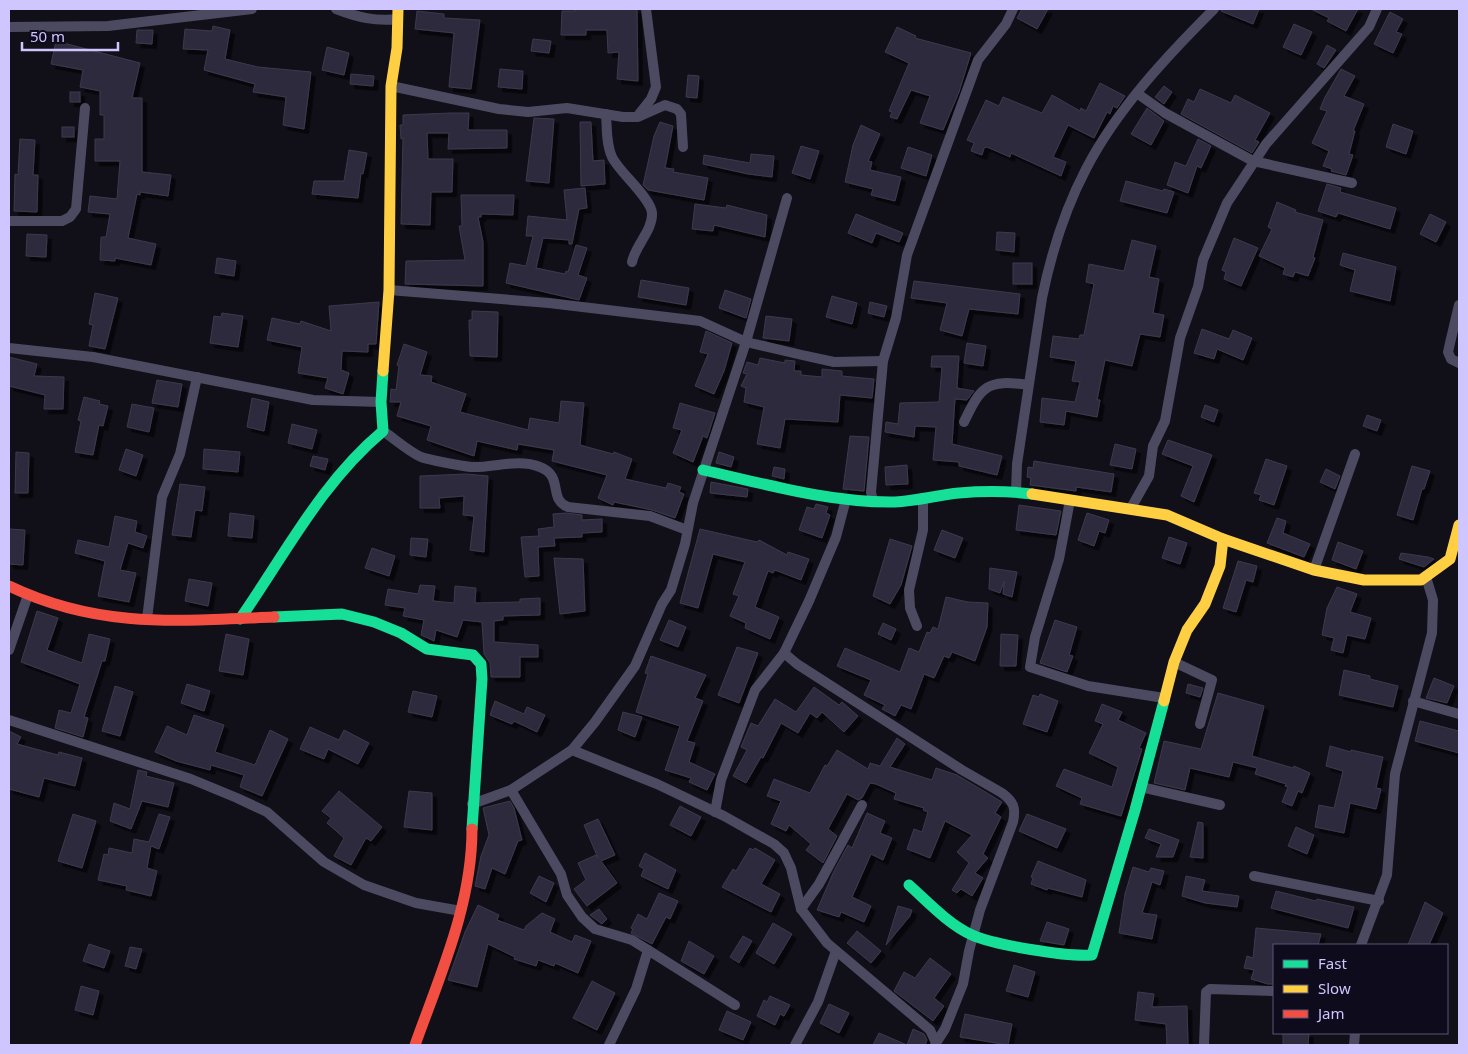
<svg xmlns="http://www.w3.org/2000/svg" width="1468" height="1054" font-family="'Noto Sans',sans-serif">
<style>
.building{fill:#2f2b3c;stroke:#3c394d;filter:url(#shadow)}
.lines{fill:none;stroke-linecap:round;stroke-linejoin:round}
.street{stroke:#4c4a61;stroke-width:10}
.fast{stroke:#16e098;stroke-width:11}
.slow{stroke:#ffcf43;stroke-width:11}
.jam{stroke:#f24e42;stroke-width:11}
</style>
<defs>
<filter id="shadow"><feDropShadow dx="4.5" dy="4.5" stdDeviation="0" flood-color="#0009"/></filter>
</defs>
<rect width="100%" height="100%" fill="#110f18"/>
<g class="building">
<polygon points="575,9 637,9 638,81 617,79 619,52 608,53 607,30 586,30 586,35 561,35 562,11 575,11"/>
<polygon points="1022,9 1048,9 1037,29 1017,18"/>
<polygon points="1221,9 1259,9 1253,24 1221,11"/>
<polygon points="1311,9 1358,9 1346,31 1327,21 1329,18"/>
<polygon points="417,11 444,14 444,18 480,20 471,89 449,87 454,33 415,29"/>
<polygon points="1390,12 1403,19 1396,32 1402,34 1393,53 1374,44"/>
<polygon points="1294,24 1312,32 1301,55 1283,47"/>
<polygon points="213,26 230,30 225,59 258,67 311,72 304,129 283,125 286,97 253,92 255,84 204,70 208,50 183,49 185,29 212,31"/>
<polygon points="897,27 916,36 915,38 971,53 959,92 943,130 920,123 930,96 911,90 897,119 890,117 892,112 889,111 909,63 885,52"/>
<polygon points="137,30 153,30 152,44 136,43"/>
<polygon points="533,39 551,41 549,53 531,51"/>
<polygon points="56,41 140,63 132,98 142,98 142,172 171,175 168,196 140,192 140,195 137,194 128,238 156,244 151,265 115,258 115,261 100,260 101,237 106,237 110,214 88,212 90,196 117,199 120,161 95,161 95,139 104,139 104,115 100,115 100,91 80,87 83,70 51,64"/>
<polygon points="1327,45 1336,50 1324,68 1317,64"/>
<polygon points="327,47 349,53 344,75 322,70"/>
<polygon points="500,69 523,71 522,89 498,87"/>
<polygon points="1341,69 1355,76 1344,96 1364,104 1353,131 1355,131 1349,154 1353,155 1346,175 1331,171 1332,169 1323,166 1329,151 1312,143 1327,111 1320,109 1324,99"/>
<polygon points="351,74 374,76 373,86 350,84"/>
<polygon points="688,75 699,76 697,98 686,97"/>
<polygon points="1100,83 1125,96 1117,108 1113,106 1110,114 1107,112 1094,138 1068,125 1053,157 1066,162 1061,176 1011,153 1010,157 987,147 984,148 982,155 971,151 974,143 967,140 986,100 999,106 1003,97 1042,113 1052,95 1080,111 1081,108 1086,111"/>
<polygon points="1164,86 1172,92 1164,104 1155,97"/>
<polygon points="1200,89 1231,103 1235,95 1270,113 1255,140 1259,142 1252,153 1181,114 1188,99 1194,102"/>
<rect x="70" y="92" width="10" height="10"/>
<polygon points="1147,108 1164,121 1151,145 1131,134"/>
<polygon points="450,113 469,113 468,130 507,130 507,148 448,149 449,133 427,133 428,159 453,159 452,192 431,192 430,225 401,224 403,138 401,139 400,125 403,125 403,115"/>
<polygon points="534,118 554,119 549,183 526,181"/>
<polygon points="580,122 591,122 593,161 604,160 605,184 581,186"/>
<polygon points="660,122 673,126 665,168 674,169 673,172 708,178 704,200 648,190 643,185 654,136"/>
<polygon points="1393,124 1413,131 1406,154 1386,147"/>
<polygon points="861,125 880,134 868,161 872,162 870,170 901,177 895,201 871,195 873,189 845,182 853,145"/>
<rect x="62" y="127" width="12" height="10"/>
<polygon points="20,139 35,140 33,175 38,175 37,212 14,211 15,174 18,175"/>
<polygon points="1198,139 1211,146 1201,168 1197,166 1188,193 1167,185 1175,162 1186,166"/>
<polygon points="801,146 819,151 810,179 792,173"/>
<polygon points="908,147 932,155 926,176 901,168"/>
<polygon points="349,150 367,153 363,174 361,173 358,198 312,194 314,181 344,181"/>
<polygon points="751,154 774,156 772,177 748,174 703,164 704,155 750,163"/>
<polygon points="1126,181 1163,191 1164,189 1174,192 1167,213 1120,201"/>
<polygon points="1327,184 1341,188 1340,192 1396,208 1390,229 1338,213 1336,217 1318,211"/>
<polygon points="585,188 587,208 579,209 572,244 569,244 569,240 543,238 536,268 565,274 566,271 568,272 576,245 587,248 578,275 587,278 579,300 506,283 510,263 526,266 533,236 526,236 528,216 567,220 564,190"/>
<polygon points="461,195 514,195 513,215 481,214 481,217 478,217 483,242 483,286 405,284 406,261 465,260 459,226 462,226"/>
<polygon points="1277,202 1296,210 1295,212 1323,220 1313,257 1315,258 1308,276 1295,272 1293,277 1283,274 1285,268 1259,256 1272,229 1268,227"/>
<polygon points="695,204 726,208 727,205 767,215 765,237 714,225 713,231 692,229"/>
<polygon points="856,214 903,233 899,242 876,233 872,243 848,233"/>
<polygon points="1430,214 1446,222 1436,242 1420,234"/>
<polygon points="997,232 1015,233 1014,252 996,250"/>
<polygon points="27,234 47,235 46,257 26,256"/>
<polygon points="1234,238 1258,248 1241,286 1224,279 1226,272 1222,270"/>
<polygon points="1132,240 1156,246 1149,277 1159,279 1153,313 1164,315 1160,337 1140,334 1132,366 1105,360 1097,400 1100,400 1097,417 1066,411 1064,425 1040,422 1042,398 1075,402 1080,382 1072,381 1076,361 1050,357 1053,336 1079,339 1080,335 1084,335 1094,284 1086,282 1089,264 1124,271"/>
<polygon points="1343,253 1396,267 1390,301 1350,291 1355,270 1340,265"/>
<polygon points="217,258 236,261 234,276 215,273"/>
<rect x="1013" y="263" width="19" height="21"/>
<polygon points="641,280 689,288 686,305 638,297"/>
<polygon points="914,281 1020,294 1018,314 969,309 962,336 940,330 947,303 911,298"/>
<polygon points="725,290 751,299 746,318 719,308"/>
<polygon points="95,293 118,298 105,349 89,346 93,325 89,324"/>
<polygon points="832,296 857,303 852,324 826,317"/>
<polygon points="379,302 376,344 368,344 368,352 342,351 341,370 349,373 343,394 325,388 328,378 298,373 302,347 267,340 272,318 300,324 301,321 331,331 329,306"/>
<polygon points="870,302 887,306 884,317 868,313"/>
<polygon points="472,311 498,312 497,357 470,356 469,320 472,320"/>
<polygon points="222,313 243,316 238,347 210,343 214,316 221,317"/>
<polygon points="766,316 792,319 789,341 763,338"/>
<polygon points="1202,329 1229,339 1233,330 1252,338 1243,360 1217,349 1214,359 1194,353"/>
<polygon points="706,331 732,343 724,371 714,394 695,386 708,354 700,352"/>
<polygon points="967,343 986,346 983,366 964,363"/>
<polygon points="404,344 427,352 420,375 432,376 431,382 466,394 460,412 528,430 530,418 559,423 561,401 584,403 580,445 613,454 614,452 632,459 625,479 666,488 668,483 681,487 679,492 684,494 675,518 652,510 614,502 613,505 598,498 607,475 552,461 554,450 518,444 517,450 477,441 474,456 427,440 431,426 397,416 401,402 390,402 391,389 396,390 399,366 397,365"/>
<polygon points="932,356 959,356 957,388 974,391 967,400 955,399 952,444 1002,456 997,475 959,466 959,462 933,460 936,427 915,426 914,437 885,432 886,422 898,424 900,403 939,402 942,367 931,367"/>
<polygon points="9,357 37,364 34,376 64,377 63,409 44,409 45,395 9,386"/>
<polygon points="760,358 785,363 785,360 795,361 794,371 801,371 801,375 822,377 822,369 842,371 842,376 874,379 872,398 840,395 838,422 785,419 780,448 757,444 764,407 744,402 746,388 741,386 747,374 743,373 747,362 758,365"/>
<polygon points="157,380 182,384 178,407 152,403"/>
<polygon points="84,397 100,401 99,404 108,406 103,426 99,425 93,455 75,452 81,421 78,420"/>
<polygon points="252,398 269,402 264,431 247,427"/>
<polygon points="680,403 715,413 707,438 703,436 693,462 673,453 682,430 673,428"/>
<polygon points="132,404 154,408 149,432 127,427"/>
<polygon points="1205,405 1218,410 1214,422 1201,417"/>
<polygon points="1367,415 1381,420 1377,431 1363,426"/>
<polygon points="292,424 317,430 312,449 288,443"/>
<polygon points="850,436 869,437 864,491 843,489"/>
<polygon points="1168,440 1212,455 1194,502 1181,496 1193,466 1162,454"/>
<polygon points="1115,444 1136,449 1132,469 1110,465"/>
<polygon points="126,449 143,455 136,476 119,470"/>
<polygon points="204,449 240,452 238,472 203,469"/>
<polygon points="16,452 29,453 28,493 15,493"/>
<polygon points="719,452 734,457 731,467 716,463"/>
<polygon points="313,456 328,459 325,470 310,466"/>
<polygon points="1266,459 1287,466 1274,505 1259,500 1261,495 1254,493"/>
<polygon points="1034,461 1114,474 1111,492 1076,487 1076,491 1030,485 1031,478 1027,477 1028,467 1033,468"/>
<polygon points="907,465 908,484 886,485 885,467"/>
<polygon points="1412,466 1430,471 1424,489 1422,489 1413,520 1397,515"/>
<polygon points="774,467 785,469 784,479 772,476"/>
<polygon points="1326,469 1340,476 1335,489 1320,482"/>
<polygon points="466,474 488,476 484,552 470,550 474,516 463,515 464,496 439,498 440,508 420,508 420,476"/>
<polygon points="711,482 748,489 747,497 710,493"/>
<polygon points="180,484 205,487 202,511 195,510 191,537 172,535"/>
<polygon points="816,504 828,507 826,513 830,515 822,538 799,530 807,507 814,509"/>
<polygon points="1019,505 1061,511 1056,535 1016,530"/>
<polygon points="230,513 254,516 252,538 228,536"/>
<polygon points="566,513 582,515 582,520 602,519 602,532 582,533 582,537 554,538 555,546 538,547 539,576 525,577 521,537 539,536 538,529 554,527 553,514"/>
<polygon points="1087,513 1109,520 1105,533 1099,531 1094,546 1078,540"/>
<polygon points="115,516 137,521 135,532 147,536 143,548 128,543 120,570 136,573 129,602 98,596 105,561 75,553 78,540 109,547"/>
<polygon points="1277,518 1286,521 1283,533 1310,544 1304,557 1267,543"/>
<polygon points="9,529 25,530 23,565 9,564"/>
<polygon points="700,529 757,542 759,540 787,555 788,552 809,559 801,580 775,570 773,573 768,571 755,607 779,617 770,639 745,628 746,623 730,616 739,596 733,594 745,562 713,554 698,608 680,603"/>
<polygon points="942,530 963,538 955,558 934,550"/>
<polygon points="1169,537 1187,543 1180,564 1162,558"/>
<polygon points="411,538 428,539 426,557 410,555"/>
<polygon points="890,539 912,546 901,585 890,604 873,596"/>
<polygon points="1338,542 1363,551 1356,569 1332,560"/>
<polygon points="372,548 395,556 389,576 365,568"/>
<polygon points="1401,553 1428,557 1434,559 1424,567 1399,559"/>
<polygon points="554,558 583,559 585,611 560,614"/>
<polygon points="1238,561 1257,566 1253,582 1246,580 1236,612 1223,608"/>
<polygon points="990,568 1017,572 1012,597 1003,594 1004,581 1000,593 989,589"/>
<polygon points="189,579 212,583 208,606 185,601"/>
<polygon points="420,585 435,586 433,601 454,603 455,586 476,588 475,603 520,602 520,599 540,598 540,615 503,616 503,620 494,621 494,642 538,645 538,657 520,657 520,677 491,677 490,663 484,654 482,622 463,620 457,637 436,630 434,641 421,635 424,620 403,616 405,608 385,605 388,589 418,594"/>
<polygon points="1337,587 1357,594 1350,612 1371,618 1365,639 1347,635 1343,653 1331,650 1334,638 1322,635 1327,608"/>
<polygon points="946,597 968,602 988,603 987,627 975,661 952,652 949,658 944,656 934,678 924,674 911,709 901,705 895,716 882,709 885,705 864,695 871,680 837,666 845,648 900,672 909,648 919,652 927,632 930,633 933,627 938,629"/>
<polygon points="37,611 58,618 47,650 82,663 89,634 110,639 105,661 102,661 84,717 88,718 83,737 55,728 59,710 71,713 80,684 21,662"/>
<polygon points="669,620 686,627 678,647 660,640"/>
<polygon points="1055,620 1077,627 1069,655 1073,656 1067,672 1040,663"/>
<polygon points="883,623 896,629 891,640 878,634"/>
<polygon points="226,634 249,639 243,675 219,671"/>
<polygon points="1001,634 1018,635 1016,666 1000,666"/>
<polygon points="737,647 758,653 739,703 718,695"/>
<polygon points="651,656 706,675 695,698 703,701 687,741 695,743 689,762 715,774 707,790 689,782 691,778 665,770 680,726 636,712 648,674 645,673"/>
<polygon points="1344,670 1370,676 1370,679 1398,686 1393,707 1339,695"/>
<polygon points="1434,678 1454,686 1447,703 1426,698"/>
<polygon points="187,684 210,691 204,711 181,703"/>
<polygon points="1188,684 1203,688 1200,697 1186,693"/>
<polygon points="115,686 133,692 120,736 102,731"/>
<polygon points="814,687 839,705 842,702 858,716 844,732 822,712 817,718 810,713 798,733 781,723 763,758 761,757 746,783 733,776 747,750 741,747 751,723 758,726 775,699 796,712"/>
<polygon points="413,691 437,696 432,717 408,712"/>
<polygon points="1218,693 1264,706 1252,756 1293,768 1294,766 1310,773 1302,793 1298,791 1292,806 1282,802 1288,787 1285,786 1286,784 1255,774 1257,768 1233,762 1229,777 1190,768 1185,790 1154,783 1164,741 1201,749"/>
<polygon points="1040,694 1058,701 1047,732 1023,724 1033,695 1039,697"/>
<polygon points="495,701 524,714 527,707 545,715 537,732 514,721 512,724 490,715"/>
<polygon points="1102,704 1122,712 1118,720 1146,733 1139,748 1142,749 1121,816 1080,804 1082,798 1056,786 1064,769 1112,787 1118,767 1089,753 1103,724 1095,721"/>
<polygon points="623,712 642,717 635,737 618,730"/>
<polygon points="194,715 224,725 215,752 255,765 270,730 288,739 262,796 240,787 244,775 211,765 210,770 176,761 155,752 167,726 187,735"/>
<polygon points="1420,721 1459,731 1459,753 1415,741"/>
<polygon points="310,727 339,740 344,730 369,743 358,764 328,749 324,759 300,749"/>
<polygon points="9,731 21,737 17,744 58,755 59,752 82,758 75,786 44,778 39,797 9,789"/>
<polygon points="897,738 905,744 890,767 932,780 936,768 957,775 1002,802 995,813 1001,817 983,854 988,858 975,873 983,878 972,896 961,889 957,893 952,890 969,863 957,852 972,835 945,821 930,858 907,849 914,829 922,832 928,812 923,810 924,808 894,799 896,793 876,784 870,783 862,798 858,800 847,794 828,829 837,836 823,863 806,850 811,844 789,825 786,831 771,824 781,801 767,796 774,779 810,793 825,765 827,766 837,750 868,769 870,763 880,766"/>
<polygon points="1330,746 1351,752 1351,750 1383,757 1376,788 1381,789 1376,809 1350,803 1344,833 1315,827 1319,805 1334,808 1343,771 1326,766"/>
<polygon points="138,770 147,772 146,776 174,783 168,807 142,801 131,829 110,821 114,803 130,809"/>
<polygon points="339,791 382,827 371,841 366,838 351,865 334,856 344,838 327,823 331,818 322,811"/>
<polygon points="409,791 432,793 432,830 404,827"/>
<polygon points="510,801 514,808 522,840 518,841 505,874 492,868 485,889 475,886 481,856 489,835 483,808"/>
<polygon points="680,806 701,817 691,836 670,825"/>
<polygon points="867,813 885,821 880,833 892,838 883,860 871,854 852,897 871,906 864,922 841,912 839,917 817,910 834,871 848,845 852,848"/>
<polygon points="73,814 96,821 82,868 58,861"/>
<polygon points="159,814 170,817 159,849 151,846 147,868 157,871 151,896 126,890 127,886 98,880 104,854 108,855 109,848 132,853 134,839 149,842"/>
<polygon points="1027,814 1066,829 1057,848 1019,831"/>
<polygon points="598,819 615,855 601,861 617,883 587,906 574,889 586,880 578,863 596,855 598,858 584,825"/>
<polygon points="1198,822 1203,823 1203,858 1190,857"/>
<polygon points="1296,827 1314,835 1307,854 1288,846"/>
<polygon points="1149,829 1179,840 1173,857 1156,857 1161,844 1145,838"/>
<polygon points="750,848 753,850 755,848 775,860 761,884 780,894 771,912 722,887 733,869 736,871"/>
<polygon points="645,853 676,870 668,889 641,876 644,869 639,866"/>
<polygon points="1038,861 1086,880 1082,897 1048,888 1047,890 1031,884 1033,878 1031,877"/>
<polygon points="1133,867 1149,872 1151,868 1164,871 1160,885 1152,882 1142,913 1157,915 1152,939 1119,933 1125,894"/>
<polygon points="539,876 554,883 546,902 530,893"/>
<polygon points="1186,876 1205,880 1202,891 1239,896 1237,907 1205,903 1182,896"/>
<polygon points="1276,891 1316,901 1317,899 1354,907 1348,928 1271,908"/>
<polygon points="659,893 678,901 670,919 666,917 652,944 631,933 633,929 631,928 638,914 647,919"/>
<polygon points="1425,902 1443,913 1429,945 1408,945"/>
<polygon points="478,905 499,915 497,920 524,930 526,926 542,913 555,919 550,932 572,942 575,935 591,941 578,973 555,963 554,966 538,960 536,966 514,959 515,957 488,944 477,987 448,980 465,932"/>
<polygon points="898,906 912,910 910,916 886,945"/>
<polygon points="599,909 607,919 602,924 590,915"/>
<polygon points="1047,922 1069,929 1064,945 1040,941"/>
<polygon points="773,923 792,934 774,964 756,953"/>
<polygon points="1256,928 1321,934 1318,945 1274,945 1274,984 1268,984 1251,979 1254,970 1244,968 1247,956 1253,958"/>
<polygon points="857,931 881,951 871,963 847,943"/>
<polygon points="743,936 752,941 739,963 730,957"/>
<polygon points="689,941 714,956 704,974 681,961"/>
<polygon points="89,944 110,951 104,968 83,961"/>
<polygon points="130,947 142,949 136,969 125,966"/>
<polygon points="930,958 951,974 934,998 944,1006 933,1021 894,991 904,972 915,978"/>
<polygon points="1014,965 1035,972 1028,997 1006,991"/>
<polygon points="592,981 615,993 597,1030 573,1018"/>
<polygon points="81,986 99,991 93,1015 75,1010"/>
<polygon points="1138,992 1154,994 1152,1007 1187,1006 1188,1045 1167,1045 1166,1024 1135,1020"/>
<polygon points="770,996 790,1005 784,1016 780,1014 775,1025 757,1016 764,1000 767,1002"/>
<polygon points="829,1004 849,1013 839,1033 820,1023"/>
<polygon points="727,1011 751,1022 743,1040 719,1030"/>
<polygon points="965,1014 1012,1024 1008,1045 960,1037"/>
<polygon points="913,1029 924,1034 927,1040 925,1045 873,1045 879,1033 907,1045"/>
<polygon points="1283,1033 1309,1033 1308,1045 1283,1045"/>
</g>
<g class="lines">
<g class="street">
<path d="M336,9C357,17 376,22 398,19"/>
<polyline points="9,27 108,26 252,9"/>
<polyline points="391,86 499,109 528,112 567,108 623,117 638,117 665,105 677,109 681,114 683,147"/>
<polyline points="1138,94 1165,113 1253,161 1352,183"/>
<path d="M606,114C607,127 606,144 612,157C619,172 651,198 652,213C653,230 635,246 632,262"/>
<polyline points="639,114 651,99 656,87 646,9"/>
<polyline points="9,221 62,221 70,217 76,209 85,108"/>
<polyline points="389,290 549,303 700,321 746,342 802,355 834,362 883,361"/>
<polyline points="1459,305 1450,343 1448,352 1451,359 1459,363"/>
<polyline points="9,348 93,357 313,400 381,402"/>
<path d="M964,422C981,386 987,379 1028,385"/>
<path d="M383,431C395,439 408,451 421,457C429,460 462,466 471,467C493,468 518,458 540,467C564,476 548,500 568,507L650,516L687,530"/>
<path d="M1016,492L1017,464L1042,298C1051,254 1065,209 1086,169C1117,109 1167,56 1214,9"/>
<polyline points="1070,500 1059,559 1035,637 1030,667 1088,686 1164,698"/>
<polyline points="873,501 871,492 883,361 896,318 907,255 978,60 1006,24 1013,9"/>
<polyline points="1131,508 1149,476 1153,446 1165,421 1180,338 1198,287 1203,260 1227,203 1266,144 1369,27 1377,9"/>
<polyline points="1314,570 1355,454"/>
<polyline points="147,619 162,497 180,454 197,377"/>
<polyline points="917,626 910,608 909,590 923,530 923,498"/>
<polyline points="9,650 28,595"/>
<path d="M784,653L797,664L962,770L1002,793C1014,802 1016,808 1013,822L980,910L969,951L963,984L945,1029L936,1043"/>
<polyline points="1174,662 1212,680 1200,724"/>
<polyline points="1413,701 1459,714"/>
<polyline points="9,720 191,779 237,798 267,812 324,862 364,885 416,903 461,911"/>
<polyline points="572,750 657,784 724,816 774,844 784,853 791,868 801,909 827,943 930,1030 936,1043 935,1045"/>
<polyline points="1141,787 1220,805"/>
<polyline points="511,790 561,874 567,895 582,917 595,929 632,940 648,950 636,989 609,1045"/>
<polyline points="472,804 511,790 572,750 595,722 635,666 662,604 671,590 685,544 693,503 746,342 787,198"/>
<polyline points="715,812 721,780 755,690 784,653 809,601 836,537 846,499"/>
<polyline points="1254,876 1379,901"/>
<polyline points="801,909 819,884 862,805"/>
<polyline points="1361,945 1387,875 1395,774 1432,633 1433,600 1426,577"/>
<polyline points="648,950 735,1005"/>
<polyline points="795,1045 818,1002 836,951"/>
<polyline points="1204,1045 1206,992 1210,989 1274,991"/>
<polyline points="1354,1045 1355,1033"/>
</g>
<g class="fast">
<path d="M703,470C765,484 831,503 895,502C916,501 938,495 959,493C983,491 1008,491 1032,494"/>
<polyline points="274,617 342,614 374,622 401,633 427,649 473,655 481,664 482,679 472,829"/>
<path d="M240,619C286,553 321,483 383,431L381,402L383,371"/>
<path d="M909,885C928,902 948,924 972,935C995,945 1066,957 1092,955L1135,810L1164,701"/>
</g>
<g class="slow">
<polyline points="383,371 389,290 391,86 397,48 398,9"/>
<polyline points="1032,494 1167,515 1223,539 1314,570 1364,580 1421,580 1450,559 1459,525"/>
<polyline points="1164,701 1174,662 1187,630 1205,604 1220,566 1223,539"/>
</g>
<g class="jam">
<path d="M9,586C99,629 178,621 274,617"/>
<path d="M415,1045C440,975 472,905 472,829"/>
</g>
</g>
<rect width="1468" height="1054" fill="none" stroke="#cfc5ff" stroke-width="20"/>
<rect x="1273" y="944" width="175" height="90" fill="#0e0b1c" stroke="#5b5577"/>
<rect x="1283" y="960" width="25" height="8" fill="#16e098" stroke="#5b5577"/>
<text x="1318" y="969" font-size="15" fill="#cfc5ff">Fast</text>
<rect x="1283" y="985" width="25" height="8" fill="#ffcf43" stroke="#5b5577"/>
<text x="1318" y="994" font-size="15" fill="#cfc5ff">Slow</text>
<rect x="1283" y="1010" width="25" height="8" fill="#f24e42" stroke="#5b5577"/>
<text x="1318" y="1019" font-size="15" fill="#cfc5ff">Jam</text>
<path d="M22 42v8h96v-8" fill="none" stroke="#cfc5ff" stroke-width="2.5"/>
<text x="30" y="42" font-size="15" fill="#cfc5ff" stroke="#0e0b1c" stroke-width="4" paint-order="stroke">50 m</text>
</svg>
